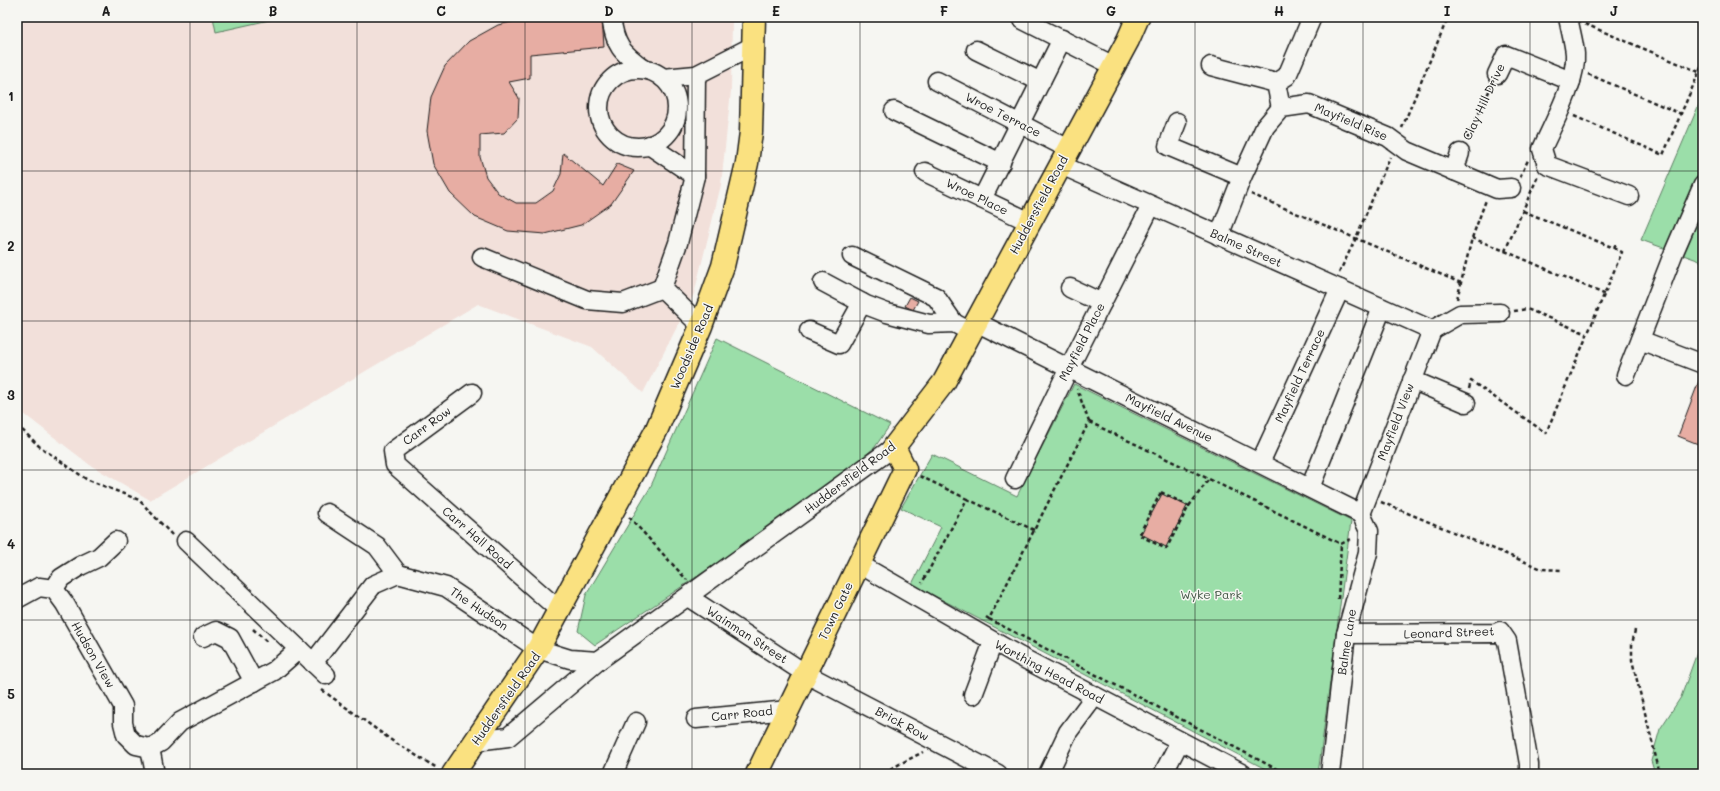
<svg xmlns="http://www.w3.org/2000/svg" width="1720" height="791" font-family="Mali,sans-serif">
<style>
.built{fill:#f2e0da}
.green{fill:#9bdea9;stroke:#5c7d62}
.building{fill:#e7ada3;stroke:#1c1c1c}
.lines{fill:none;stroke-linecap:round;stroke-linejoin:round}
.minor-casing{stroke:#1c1c1c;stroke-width:21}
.major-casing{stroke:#1c1c1c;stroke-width:25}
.path{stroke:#1c1c1c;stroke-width:2.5;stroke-dasharray:4 3;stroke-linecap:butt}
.minor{stroke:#f6f6f2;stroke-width:18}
.major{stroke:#fae180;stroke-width:22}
.grid{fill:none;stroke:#1c1c1c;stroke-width:1;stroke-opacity:0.55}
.labels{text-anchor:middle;stroke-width:3;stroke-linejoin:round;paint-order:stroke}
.street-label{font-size:12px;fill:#1c1c1c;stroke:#f6f6f2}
.park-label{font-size:12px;fill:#425646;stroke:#f6f6f2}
.neatline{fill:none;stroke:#1c1c1c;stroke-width:1.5}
.grid-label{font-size:13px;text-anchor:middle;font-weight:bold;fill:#1c1c1c}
</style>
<rect width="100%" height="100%" fill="#f6f6f2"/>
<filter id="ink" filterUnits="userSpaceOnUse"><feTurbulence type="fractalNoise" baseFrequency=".025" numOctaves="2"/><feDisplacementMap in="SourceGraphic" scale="8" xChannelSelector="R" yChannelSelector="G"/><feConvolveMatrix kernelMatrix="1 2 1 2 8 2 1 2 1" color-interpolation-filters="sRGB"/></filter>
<g filter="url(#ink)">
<polygon class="built" points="17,17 732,17 731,91 721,185 694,294 643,393 592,347 478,304 150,500 90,465 24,414 17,403"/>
<g class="green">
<polygon points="213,17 283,17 216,32"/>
<polygon points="1703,95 1703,262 1641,240"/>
<polygon points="717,338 890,425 875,447 849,469 778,522 595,645 578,631 586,595 650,488"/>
<polygon points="1074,384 1351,521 1318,774 1275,774 912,584 941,527 901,508 932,454 1017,496"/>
<polygon points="1703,636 1703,774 1655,774 1651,761 1660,729 1681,697"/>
</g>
<g class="building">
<polygon points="543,17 602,17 604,47 530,54 530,78 509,82 519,98 518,118 504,133 480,135 480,157 486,177 498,193 516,203 536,203 553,191 561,174 563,153 603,186 617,164 634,171 611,204 581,225 545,234 508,231 475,217 450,193 433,164 427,131 431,97 445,66 469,41 498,25 529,18"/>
<polygon points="910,297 918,301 913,310 905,306"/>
<polygon points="1702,373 1703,374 1703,446 1678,436"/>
<polygon points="1162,494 1187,506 1166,547 1141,534"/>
</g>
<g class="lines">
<g class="minor-casing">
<g id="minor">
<path d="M611,17C615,46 621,52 644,69"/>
<path d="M1568,17C1570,29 1574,42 1575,54C1577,81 1553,124 1542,149L1547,165L1629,196"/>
<polyline points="1023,20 1114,66"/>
<polyline points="976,50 1041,82"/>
<polyline points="1211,66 1276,83 1281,108"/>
<circle cx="638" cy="108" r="39"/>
<polyline points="1497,74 1506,55 1571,81"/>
<polyline points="696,75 695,176 678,243 662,288 701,326"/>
<polyline points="663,78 696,75 753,46"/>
<polyline points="937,81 1069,149"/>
<polyline points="1276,83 1287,76 1312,17"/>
<polyline points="894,111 1001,163"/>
<polyline points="1177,122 1168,146 1242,177"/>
<polyline points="649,145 695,176"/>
<polyline points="1061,165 1432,330"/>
<polyline points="1454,171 1460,153"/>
<polyline points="925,172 1030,222"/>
<polyline points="982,199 1062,39"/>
<polyline points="1219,236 1242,177 1265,127 1281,108 1309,104 1388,137 1407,151 1497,189 1511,188"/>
<polyline points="852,256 936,297 954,323"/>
<polyline points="482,257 587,300 623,303 662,288"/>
<polyline points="823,282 866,305 887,313 929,324 954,323 971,332"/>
<polyline points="1070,288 1102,303"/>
<polyline points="976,322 1361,514"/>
<polyline points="1432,330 1460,314 1500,313"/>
<polyline points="809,331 839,344 862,303"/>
<polyline points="1640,340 1703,364"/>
<polyline points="1626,375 1674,252 1703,185"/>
<polyline points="1412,380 1466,403"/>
<polyline points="472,393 393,451 395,465 559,610"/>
<polyline points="1260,463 1340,289"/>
<polyline points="1015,479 1069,368 1151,206"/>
<polyline points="1310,488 1382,308"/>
<polyline points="327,513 377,546 398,574"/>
<polyline points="1361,514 1432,330"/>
<polyline points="186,541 326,675"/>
<polyline points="859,564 1019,656 1243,774"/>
<polyline points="54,589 61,578 80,566 99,557 116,541"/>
<polyline points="688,597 806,674 998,774"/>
<polyline points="17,599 39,587 54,589 65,604 123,706 123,723 126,735 136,745 150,748 161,742 180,722 274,671 299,649"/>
<polyline points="1346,634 1496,633 1500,631 1507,641 1529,764 1529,774"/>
<polyline points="203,637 216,631 230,638 254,682"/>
<polyline points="313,663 373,585 398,574 446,587 538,649 570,659 598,661 894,447"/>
<polyline points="973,695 993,642"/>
<polyline points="696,719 788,710"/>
<polyline points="476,741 508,737 598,661"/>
<polyline points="150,748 155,774"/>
<polyline points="613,774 636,722"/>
<polyline points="1048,774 1068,732 1094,697"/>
<polyline points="1163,774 1180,741"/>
<polyline points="1330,774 1346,634 1368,553 1369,531 1361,514"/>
</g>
</g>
<g class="major-casing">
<g id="major">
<polyline points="453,774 538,649 656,431 701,326 723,266 747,163 751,132 754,17"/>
<polyline points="757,774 905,469 894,447 944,382 1128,40 1138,17"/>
</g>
</g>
<g class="path">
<polyline points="1684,17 1703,26"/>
<polyline points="1585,24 1699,72"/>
<polyline points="1588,74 1681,114"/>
<polyline points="1574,116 1663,155 1703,63"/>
<polyline points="1402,128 1448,17"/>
<polyline points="1467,139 1491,87"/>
<polyline points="1520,177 1529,158"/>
<polyline points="1251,194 1461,283"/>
<polyline points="1523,211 1614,248 1616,245"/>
<polyline points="1472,238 1505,251 1538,176"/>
<polyline points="1505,251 1604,294"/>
<polyline points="1339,273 1356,238 1390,157"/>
<polyline points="1457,299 1472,238 1486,200"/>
<polyline points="1514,311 1527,309 1587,334"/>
<polyline points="1469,389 1471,381 1546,433 1622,252 1614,248"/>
<polyline points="1089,422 1209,479 1341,544 1353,538"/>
<polyline points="17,425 39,446 86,479 139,500 173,536"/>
<polyline points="920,476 967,499 922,583"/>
<polygon points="1161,492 1189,506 1166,549 1139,535"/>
<polyline points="967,499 1034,530"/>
<polyline points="1381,502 1542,569 1561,570"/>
<polyline points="1189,506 1209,479"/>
<polyline points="629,517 687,580"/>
<polyline points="1338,599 1341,544"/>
<polyline points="986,617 989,619 1089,422 1077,389"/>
<polyline points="989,619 1286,774"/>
<polyline points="253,629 267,642"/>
<polyline points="1635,630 1632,645 1632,660 1660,774"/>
<polyline points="322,690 394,742 437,768"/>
<polyline points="886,774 890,769 923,752"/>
</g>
<use href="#minor" class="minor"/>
<use href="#major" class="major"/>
</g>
</g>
<path class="grid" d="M190,17V774M357,17V774M525,17V774M692,17V774M860,17V774M1028,17V774M1195,17V774M1363,17V774M1530,17V774M17,171H1703M17,321H1703M17,470H1703M17,620H1703"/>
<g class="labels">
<g class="street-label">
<text transform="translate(1484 102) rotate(-65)" y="4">Clay Hill Drive</text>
<text transform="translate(1003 115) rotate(27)" y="4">Wroe Terrace</text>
<text transform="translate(1351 122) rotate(23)" y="4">Mayfield Rise</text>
<text transform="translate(977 197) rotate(26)" y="4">Wroe Place</text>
<text transform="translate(1039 205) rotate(-62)" y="4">Huddersfield Road</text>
<text transform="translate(1246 248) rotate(24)" y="4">Balme Street</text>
<text transform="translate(1082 342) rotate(-63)" y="4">Mayfield Place</text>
<text transform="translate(692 347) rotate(-67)" y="4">Woodside Road</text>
<text transform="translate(1300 376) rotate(-65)" y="4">Mayfield Terrace</text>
<text transform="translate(1169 418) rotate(26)" y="4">Mayfield Avenue</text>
<text transform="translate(1396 422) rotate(-69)" y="4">Mayfield View</text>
<text transform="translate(427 426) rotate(-36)" y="4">Carr Row</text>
<text transform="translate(850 478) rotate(-37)" y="4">Huddersfield Road</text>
<text transform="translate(477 538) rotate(41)" y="4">Carr Hall Road</text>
<text transform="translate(479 609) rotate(34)" y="4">The Hudson</text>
<text transform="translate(836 611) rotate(-64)" y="4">Town Gate</text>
<text transform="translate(1449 633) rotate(-2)" y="4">Leonard Street</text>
<text transform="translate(747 635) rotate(33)" y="4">Wainman Street</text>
<text transform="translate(1347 642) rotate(-81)" y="4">Balme Lane</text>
<text transform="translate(93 655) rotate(60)" y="4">Hudson View</text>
<text transform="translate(1049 672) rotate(28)" y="4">Worthing Head Road</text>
<text transform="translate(506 699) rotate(-55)" y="4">Huddersfield Road</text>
<text transform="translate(742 714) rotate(-6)" y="4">Carr Road</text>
<text transform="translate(902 724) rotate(28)" y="4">Brick Row</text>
</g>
<g class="park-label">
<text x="1211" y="599">Wyke Park</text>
</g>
</g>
<rect width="1720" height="791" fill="none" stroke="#f6f6f2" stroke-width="44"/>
<rect x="22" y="22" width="1676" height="747" class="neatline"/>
<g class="grid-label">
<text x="106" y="16">A</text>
<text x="273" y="16">B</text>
<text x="441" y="16">C</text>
<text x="609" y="16">D</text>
<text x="776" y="16">E</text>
<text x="944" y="16">F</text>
<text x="1111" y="16">G</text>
<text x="1279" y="16">H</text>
<text x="1447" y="16">I</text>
<text x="1614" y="16">J</text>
<text x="11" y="101">1</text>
<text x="11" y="251">2</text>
<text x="11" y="400">3</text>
<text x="11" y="549">4</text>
<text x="11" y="699">5</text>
</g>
</svg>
